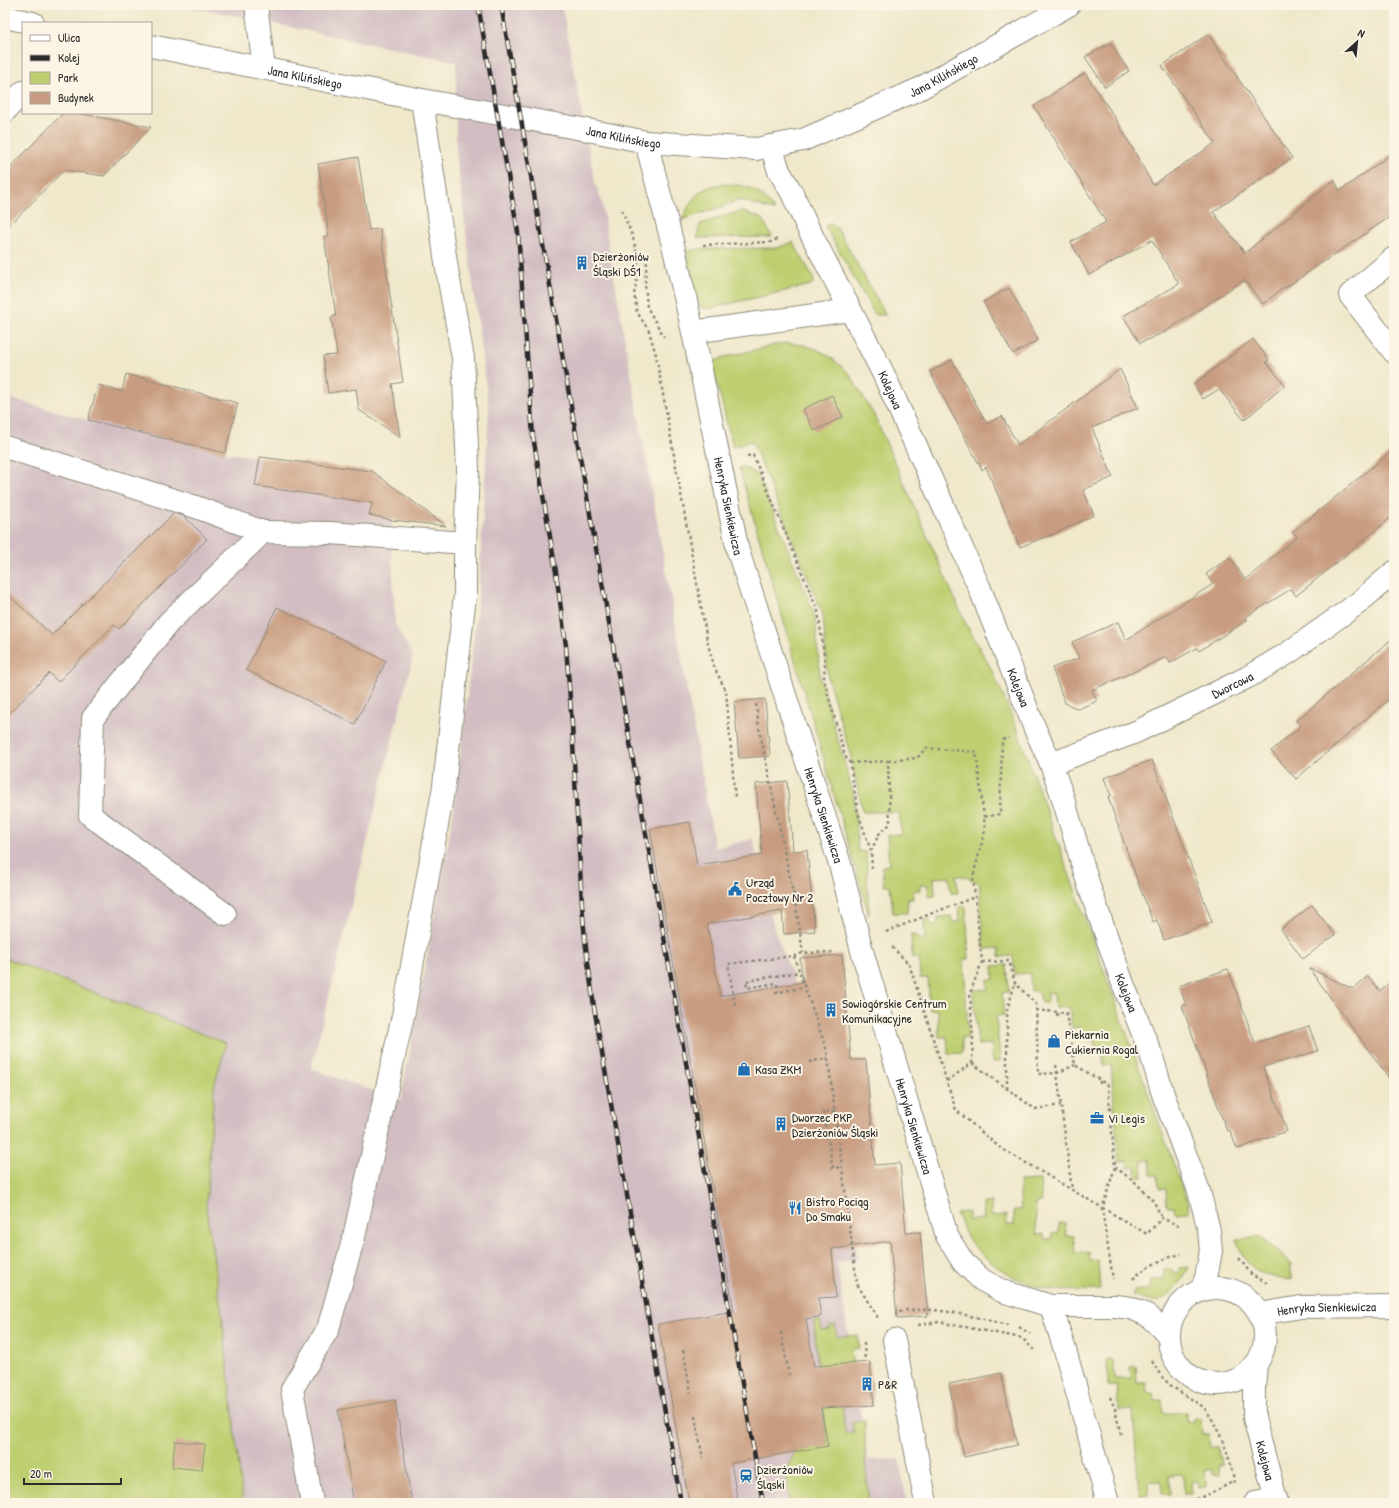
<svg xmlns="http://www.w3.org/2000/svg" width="1399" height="1508" font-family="'Patrick Hand',sans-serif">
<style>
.industrial{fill:#d2bec2}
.green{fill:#becf71;stroke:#747d4e}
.building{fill:#c89c80}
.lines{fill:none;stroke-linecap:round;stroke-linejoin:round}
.minor-casing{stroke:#8d8a7b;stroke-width:24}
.path{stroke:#8d8a7b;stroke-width:2.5;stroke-dasharray:3 3;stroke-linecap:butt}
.minor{stroke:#fff;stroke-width:22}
.rail-casing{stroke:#2b2b2b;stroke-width:4.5}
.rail{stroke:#fcf5e5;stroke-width:3;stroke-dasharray:9;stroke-linecap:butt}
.labels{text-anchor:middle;stroke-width:4;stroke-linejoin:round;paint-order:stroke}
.street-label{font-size:13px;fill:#2b2b2b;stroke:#fcf5e5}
.poi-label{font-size:13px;fill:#2b2b2b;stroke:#fcf5e5;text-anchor:start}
</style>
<rect width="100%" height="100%" fill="#fcf5e5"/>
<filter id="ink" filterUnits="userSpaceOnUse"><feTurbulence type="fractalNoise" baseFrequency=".025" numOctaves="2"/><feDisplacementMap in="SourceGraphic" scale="8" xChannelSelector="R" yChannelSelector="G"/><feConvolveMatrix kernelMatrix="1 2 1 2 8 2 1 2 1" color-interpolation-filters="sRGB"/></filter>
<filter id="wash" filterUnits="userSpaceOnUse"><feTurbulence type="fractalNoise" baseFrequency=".012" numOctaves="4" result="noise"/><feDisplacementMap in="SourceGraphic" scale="16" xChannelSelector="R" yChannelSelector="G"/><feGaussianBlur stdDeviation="0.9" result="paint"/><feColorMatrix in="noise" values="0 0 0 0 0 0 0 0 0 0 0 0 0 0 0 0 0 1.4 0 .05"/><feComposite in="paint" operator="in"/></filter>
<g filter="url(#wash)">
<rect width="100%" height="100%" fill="#efe8cb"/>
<polygon class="industrial" points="179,5 561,5 565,22 595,183 602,202 607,238 715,848 753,839 774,929 794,980 859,1259 837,1263 868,1460 899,1459 907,1503 243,1503 221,1308 206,1208 214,1087 225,1043 5,958 5,397 88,420 225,453 260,457 255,486 372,503 369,515 392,520 392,555 395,624 413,656 311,1069 401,1100 454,809 478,600 489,411 456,152 456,62 242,17"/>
<g class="green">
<path d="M723,184C750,185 759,189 775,211L741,200L682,220C692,198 698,187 723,184Z"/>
<polygon points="741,211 763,219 772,237 697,238 700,224"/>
<polygon points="829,223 833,224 837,228 886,315 875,315 825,226"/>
<polygon points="793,242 813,277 814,281 811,285 707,309 700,307 698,303 686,251 700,249 777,248"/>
<polygon points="783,343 804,345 816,349 828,355 849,373 874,415 966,624 994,674 1015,724 1168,1148 1187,1201 1189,1212 1175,1213 1174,1207 1167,1207 1166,1189 1159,1189 1158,1175 1151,1175 1150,1159 1142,1160 1143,1177 1136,1177 1136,1167 1128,1168 1127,1161 1119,1161 1111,1065 1104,1065 1102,1053 1096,1052 1094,1040 1088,1040 1087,1037 1080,1037 1079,1027 1072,1028 1069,1007 1055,1008 1054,993 1047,993 1047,1003 1041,1003 1039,991 1031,991 1030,973 1015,974 1013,956 1000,957 999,948 984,949 979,883 963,876 956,876 958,893 951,893 949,877 934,878 935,896 928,897 928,885 920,885 920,890 913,891 913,899 908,899 907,913 893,913 890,886 884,886 882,866 889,865 887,835 901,834 899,812 863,812 850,754 828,679 823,615 752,441 733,447 713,368 716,361 721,358"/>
<polygon points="744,467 758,475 815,616 820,677 854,796 858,851 866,852 869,915 739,468"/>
<polygon points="959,907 966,907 969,959 964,959 968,1038 962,1038 962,1053 948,1054 947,1037 939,1037 938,1010 930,1010 928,978 920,978 919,958 912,958 911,935 917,935 917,939 925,939 924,920 930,919 931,925 938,924 938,917 952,916 952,922 960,922"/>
<polygon points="5,958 226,1043 214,1087 206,1208 221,1308 243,1503 5,1503"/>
<polygon points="1007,965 1009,992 1002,993 1004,1015 996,1016 1000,1061 993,1062 991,1044 978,1045 973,990 988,989 987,980 994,979 993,966"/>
<path d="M1040,1180L1042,1202L1035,1203L1037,1235L1044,1234L1045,1239H1052V1233L1059,1232V1223H1065L1066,1236H1074L1075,1253L1089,1252L1090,1261L1098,1260L1100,1290C1083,1290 1065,1292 1047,1289C1019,1284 984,1262 968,1238C963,1230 960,1221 956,1213L969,1212V1220L984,1219L983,1203L991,1202V1216L1006,1215L1007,1225H1014V1210H1021L1019,1181Z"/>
<path d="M1261,1237L1291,1263V1280C1263,1278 1243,1268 1237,1239Z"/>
<path d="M1189,1267C1185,1277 1168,1300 1157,1301C1149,1302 1140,1297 1132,1295L1134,1291L1150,1289L1151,1280L1164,1279V1269H1171L1172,1273H1179V1268Z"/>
<polygon points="820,1320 822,1330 829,1329 829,1326 835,1325 837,1337 858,1335 859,1348 851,1350 853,1366 839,1368 845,1433 853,1432 852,1422 865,1421 865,1460 869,1503 790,1503 786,1476 794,1452 828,1445 819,1382 814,1321"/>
<polygon points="1107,1360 1113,1360 1115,1379 1131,1378 1130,1367 1136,1366 1137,1383 1146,1383 1147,1393 1153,1393 1154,1400 1162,1400 1163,1414 1186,1412 1186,1422 1194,1421 1195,1418 1201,1417 1202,1435 1209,1434 1210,1447 1218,1447 1219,1458 1221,1458 1222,1465 1218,1465 1219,1475 1213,1475 1213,1470 1205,1470 1206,1487 1198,1488 1198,1481 1191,1482 1192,1494 1184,1494 1183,1475 1169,1476 1170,1494 1162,1494 1161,1481 1147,1482 1148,1495 1139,1495 1133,1410 1119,1411 1117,1386 1108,1386"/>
</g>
<g id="blocks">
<g class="building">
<polygon points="1208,34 1292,158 1213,212 1245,253 1334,180 1340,191 1394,152 1394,214 1285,288 1284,287 1263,304 1244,280 1165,332 1140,343 1123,316 1179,284 1152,240 1089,275 1071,242 1106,222 1034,106 1085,73 1116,119 1153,185 1215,143 1162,66"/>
<polygon points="1110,43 1129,71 1105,87 1085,57"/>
<polygon points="63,113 77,113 151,127 104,176 64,170 5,230 5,173"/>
<polygon points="358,157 369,230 380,229 403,382 392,384 400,437 359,410 356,389 328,393 323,356 337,355 331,317 336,316 324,236 329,236 318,164"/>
<polygon points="1009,288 1038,340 1013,354 983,302"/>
<polygon points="1253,339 1269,360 1266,362 1285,385 1244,420 1219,389 1203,399 1194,384"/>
<polygon points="952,360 987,424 1002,416 1018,445 1120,369 1138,408 1092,428 1113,477 1083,490 1094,515 1050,536 1050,535 1020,547 986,467 982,470 930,372"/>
<polygon points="126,374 238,403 225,453 88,420 98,385 122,392"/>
<polygon points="832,395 843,417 814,431 803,409"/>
<polygon points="1394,449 1394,515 1296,596 1291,589 1246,617 1247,620 1199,651 1197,648 1170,663 1167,657 1092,690 1097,701 1078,709 1065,703 1052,668 1079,658 1072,642 1118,622 1126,640 1213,584 1206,574 1230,557 1245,580 1297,537 1293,532"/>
<polygon points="260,457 372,471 446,526 392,520 369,515 372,503 255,486"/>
<polygon points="174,513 184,516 207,539 119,629 114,625 58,682 49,673 5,718 5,592 52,635"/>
<polygon points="277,607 386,661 355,724 246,670"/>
<polygon points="1394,637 1394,695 1296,779 1271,751 1301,726 1296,721"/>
<polygon points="765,699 770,756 739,758 734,702"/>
<polygon points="1152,760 1212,922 1164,940 1157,920 1153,922 1139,885 1108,797 1111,796 1104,778"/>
<polygon points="787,781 793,851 807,850 815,931 784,934 782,911 707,924 720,996 803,982 800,958 842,955 851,1060 866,1060 875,1165 900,1163 906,1233 920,1232 928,1316 897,1318 890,1241 832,1249 836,1297 818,1298 821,1316 806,1319 814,1366 870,1362 874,1405 821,1408 828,1446 731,1463 738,1503 689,1503 658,1324 734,1311 650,829 690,822 697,865 762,855 756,784"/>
<polygon points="1312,905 1335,935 1303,959 1281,929"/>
<polygon points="1309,968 1353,989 1368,976 1380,991 1394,979 1394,1085"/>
<polygon points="1228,969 1255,1043 1309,1026 1318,1051 1263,1067 1287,1131 1237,1149 1230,1130 1227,1131 1182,1006 1186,1005 1179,986"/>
<polygon points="1001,1373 1017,1445 964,1457 949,1384"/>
<polygon points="395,1400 412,1503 354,1503 338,1410"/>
<polygon points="175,1441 205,1444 202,1470 172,1467"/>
</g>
</g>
</g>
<g filter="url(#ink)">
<use href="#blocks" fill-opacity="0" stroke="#8d8a7b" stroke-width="1"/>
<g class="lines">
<g class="minor-casing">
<g id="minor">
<polyline points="256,5 264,68"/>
<polyline points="5,17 33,23"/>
<path id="s1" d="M151,46L422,100L593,131L646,142L756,149L803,140L919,89L1069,5"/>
<polyline points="5,111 23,92"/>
<path id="s2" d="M646,142L674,249L693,332L738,551L840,864L862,951L947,1236L963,1262L982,1280L1002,1291L1051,1306H1115L1131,1308L1147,1315L1162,1328L1168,1336"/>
<path id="s3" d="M771,146L779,171L792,193L807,226L883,373L942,503L980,589L1035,729L1051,764L1062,795L1089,886L1122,981L1151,1054L1163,1094L1199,1191L1209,1230L1211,1251L1206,1278L1201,1290"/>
<polyline points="1394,258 1350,295 1394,352"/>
<polyline points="693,332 850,310"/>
<polyline points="5,447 196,507 263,532"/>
<path id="s4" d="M1051,764L1136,732L1248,677L1288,653L1357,604L1394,572"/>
<polyline points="225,914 90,815 93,718 169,622 263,532 330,533 465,543"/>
<circle cx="1217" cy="1336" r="48"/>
<polyline points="1051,1306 1065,1350 1108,1503"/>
<path id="s5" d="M1260,1314L1301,1307L1394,1306"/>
<polyline points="894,1340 926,1503"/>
<path id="s6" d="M1256,1364L1254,1388V1418L1277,1503"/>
<polyline points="312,1503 292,1389 328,1329 354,1237 404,1011 444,786 465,595 465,544 468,470 463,358 447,269 422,100"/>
<polyline points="1255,1503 1275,1499"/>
</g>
</g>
<g class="path">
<polyline points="622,210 633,238 638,258 638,273 634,294 637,312 649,331 656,355 708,645 715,669 726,691 735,798"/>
<polyline points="703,245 771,242 780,238"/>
<polyline points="638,258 647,255"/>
<polyline points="647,262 645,281 647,307 664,337"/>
<polyline points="747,456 753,455 818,611 825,662 824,680 845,756 850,763 858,813 871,851 872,869"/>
<polyline points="756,704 759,728 796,907 803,953"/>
<polyline points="888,761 917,758 926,748 976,752 984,817"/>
<polyline points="850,763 888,761 890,824 879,834 871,851"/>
<polyline points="886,932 935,912 975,897"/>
<polyline points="892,947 909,964 956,1110 999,1147 1147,1234 1162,1218 1179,1226"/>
<polyline points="794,956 827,1051 857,1284 878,1318"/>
<polyline points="982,962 1009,961 1015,983 1036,1004 1038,1074 1057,1073 1075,1065"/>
<polyline points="775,993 805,987"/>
<polyline points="778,993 777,983 747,988 746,981 800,972"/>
<polyline points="735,1005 728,964 794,956 803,953 834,952"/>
<polyline points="1036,1010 1066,1013 1075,1065 1108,1085 1115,1167 1102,1209 1113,1279"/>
<polyline points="1057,1016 1058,1011"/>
<polyline points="809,1062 828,1058"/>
<polyline points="972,1063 1035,1109 1061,1105"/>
<polyline points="1056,1065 1072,1190"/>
<polyline points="947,1081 972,1063 973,1040 970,993 982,962 973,877 985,830 984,817 1000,814 1002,740 1009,738"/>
<polyline points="1100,1081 1100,1087"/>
<polyline points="1007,1089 1007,1011 1015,983"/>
<polyline points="835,1111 823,1112 833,1168 842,1167"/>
<polyline points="1115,1167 1136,1183 1154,1202 1162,1218"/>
<polyline points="1239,1258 1252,1275 1267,1283"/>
<path d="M1133,1279C1146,1266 1164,1258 1181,1254"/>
<path d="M899,1311C938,1306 970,1316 1008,1325"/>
<polyline points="918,1325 939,1322 1022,1338 1034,1350"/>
<polyline points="1019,1327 1030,1334"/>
<polyline points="781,1332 789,1375"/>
<polyline points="864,1343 865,1362"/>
<polyline points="683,1350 691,1393"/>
<path d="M1152,1361C1163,1382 1172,1387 1191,1399C1195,1402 1200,1404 1204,1408C1217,1422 1234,1465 1234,1485"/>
<polyline points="1110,1397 1115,1409 1121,1436"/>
<polyline points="695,1416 703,1459"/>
<polyline points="1135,1501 1146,1503"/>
<path d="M1178,1503C1199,1500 1217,1491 1234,1481"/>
</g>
<use href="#minor" class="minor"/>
<g class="rail-casing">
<g id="rail">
<polyline points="478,5 518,232 533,436 556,572 566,646 572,725 582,904 585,940 594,1007 681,1503"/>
<polyline points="501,5 763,1503"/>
</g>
</g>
<use href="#rail" class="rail"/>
</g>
</g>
<defs>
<g id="building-bare" transform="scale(1.08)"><path d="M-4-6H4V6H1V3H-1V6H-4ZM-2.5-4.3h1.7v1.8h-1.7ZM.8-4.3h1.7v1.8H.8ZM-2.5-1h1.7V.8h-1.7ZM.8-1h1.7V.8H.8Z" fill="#1f6fb2" stroke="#fcf5e5" stroke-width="2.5" paint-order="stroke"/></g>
<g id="civic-bare" transform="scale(1.08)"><path d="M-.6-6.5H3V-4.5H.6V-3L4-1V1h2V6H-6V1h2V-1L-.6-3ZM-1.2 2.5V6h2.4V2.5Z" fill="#1f6fb2" stroke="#fcf5e5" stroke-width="2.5" paint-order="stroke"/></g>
<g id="shop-bare" transform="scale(1.08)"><path d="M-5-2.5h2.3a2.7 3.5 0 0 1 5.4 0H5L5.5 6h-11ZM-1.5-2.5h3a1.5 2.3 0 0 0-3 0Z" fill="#1f6fb2" stroke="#fcf5e5" stroke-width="2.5" paint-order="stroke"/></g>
<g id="office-bare" transform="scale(1.08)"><path d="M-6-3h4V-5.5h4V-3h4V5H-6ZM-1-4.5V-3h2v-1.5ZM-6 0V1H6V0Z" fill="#1f6fb2" stroke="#fcf5e5" stroke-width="2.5" paint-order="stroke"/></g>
<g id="restaurant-bare" transform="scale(1.08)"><path d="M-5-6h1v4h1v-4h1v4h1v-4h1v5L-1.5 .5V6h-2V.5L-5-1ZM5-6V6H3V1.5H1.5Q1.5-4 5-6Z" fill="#1f6fb2" stroke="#fcf5e5" stroke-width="2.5" paint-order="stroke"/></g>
<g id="station-bare" transform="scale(1.08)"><path d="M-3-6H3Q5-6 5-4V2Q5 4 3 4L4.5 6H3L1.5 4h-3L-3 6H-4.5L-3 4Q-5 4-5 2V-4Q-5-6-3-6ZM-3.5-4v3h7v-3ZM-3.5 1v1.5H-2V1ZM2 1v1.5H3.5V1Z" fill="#1f6fb2" stroke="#fcf5e5" stroke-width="2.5" paint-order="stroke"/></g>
</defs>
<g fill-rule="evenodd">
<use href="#building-bare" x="582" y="263"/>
<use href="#civic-bare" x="735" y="889"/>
<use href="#building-bare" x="831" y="1010"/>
<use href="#shop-bare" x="1054" y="1041"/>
<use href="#shop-bare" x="744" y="1069"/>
<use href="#office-bare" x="1097" y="1118"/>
<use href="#building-bare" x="781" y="1124"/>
<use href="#restaurant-bare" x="795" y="1208"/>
<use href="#building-bare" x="867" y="1384"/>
<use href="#station-bare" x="746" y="1476"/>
</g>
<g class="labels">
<g class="street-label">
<text dy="5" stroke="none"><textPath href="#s1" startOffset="817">Jana Kilińskiego</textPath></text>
<text dy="5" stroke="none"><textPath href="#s1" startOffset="157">Jana Kilińskiego</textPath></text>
<text dy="5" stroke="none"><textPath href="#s1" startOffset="481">Jana Kilińskiego</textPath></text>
<text dy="5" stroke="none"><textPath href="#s3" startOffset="272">Kolejowa</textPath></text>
<text dy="5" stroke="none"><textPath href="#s2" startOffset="373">Henryka Sienkiewicza</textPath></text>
<text dy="5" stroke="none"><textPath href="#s4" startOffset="198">Dworcowa</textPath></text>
<text dy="5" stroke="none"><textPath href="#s3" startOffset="596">Kolejowa</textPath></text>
<text dy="5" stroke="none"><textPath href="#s2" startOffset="697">Henryka Sienkiewicza</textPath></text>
<text dy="5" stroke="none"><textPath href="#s3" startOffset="920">Kolejowa</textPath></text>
<text dy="5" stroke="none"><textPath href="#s2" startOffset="1021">Henryka Sienkiewicza</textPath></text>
<text dy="5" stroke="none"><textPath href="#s5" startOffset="67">Henryka Sienkiewicza</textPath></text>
<text dy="5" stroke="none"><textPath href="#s6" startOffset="98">Kolejowa</textPath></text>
</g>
<g class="poi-label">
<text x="593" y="261">Dzierżoniów<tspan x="593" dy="15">Śląski DŚ1</tspan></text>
<text x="746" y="887">Urząd<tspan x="746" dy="15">Pocztowy Nr 2</tspan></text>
<text x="842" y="1008">Sowiogórskie Centrum<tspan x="842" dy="15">Komunikacyjne</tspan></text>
<text x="1065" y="1039">Piekarnia<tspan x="1065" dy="15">Cukiernia Rogal</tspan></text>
<text x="755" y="1074">Kasa ZKM</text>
<text x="792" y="1122">Dworzec PKP<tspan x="792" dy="15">Dzierżoniów Śląski</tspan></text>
<text x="1108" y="1123">Vi Legis</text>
<text x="806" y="1206">Bistro Pociąg<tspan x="806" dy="15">Do Smaku</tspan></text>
<text x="878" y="1389">P&amp;R</text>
<text x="757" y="1474">Dzierżoniów<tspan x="757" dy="15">Śląski</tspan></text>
</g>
</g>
<rect width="1399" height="1508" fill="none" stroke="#fcf5e5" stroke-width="20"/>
<rect x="22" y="22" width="130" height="92" fill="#fcf5e5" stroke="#a8a49b"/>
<rect x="30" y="35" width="20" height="6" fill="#ffffff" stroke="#a8a49b"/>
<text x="58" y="42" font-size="12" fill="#2b2b2b">Ulica</text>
<rect x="30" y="55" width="20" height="6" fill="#2b2b2b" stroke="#a8a49b"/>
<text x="58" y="62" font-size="12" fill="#2b2b2b">Kolej</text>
<rect x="30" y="72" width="20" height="12" fill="#becf71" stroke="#a8a49b"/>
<text x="58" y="82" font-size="12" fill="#2b2b2b">Park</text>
<rect x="30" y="92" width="20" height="12" fill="#c89c80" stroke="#a8a49b"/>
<text x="58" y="102" font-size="12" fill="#2b2b2b">Budynek</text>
<g transform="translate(1357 42) rotate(27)" stroke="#fcf5e5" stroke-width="3" paint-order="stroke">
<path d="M0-3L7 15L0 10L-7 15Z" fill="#2b2b2b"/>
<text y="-6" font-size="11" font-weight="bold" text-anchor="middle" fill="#2b2b2b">N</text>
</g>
<path d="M24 1478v6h97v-6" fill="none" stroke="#2b2b2b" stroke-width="2"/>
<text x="30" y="1478" font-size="12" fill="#2b2b2b" stroke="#fcf5e5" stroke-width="3" paint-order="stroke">20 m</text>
</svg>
